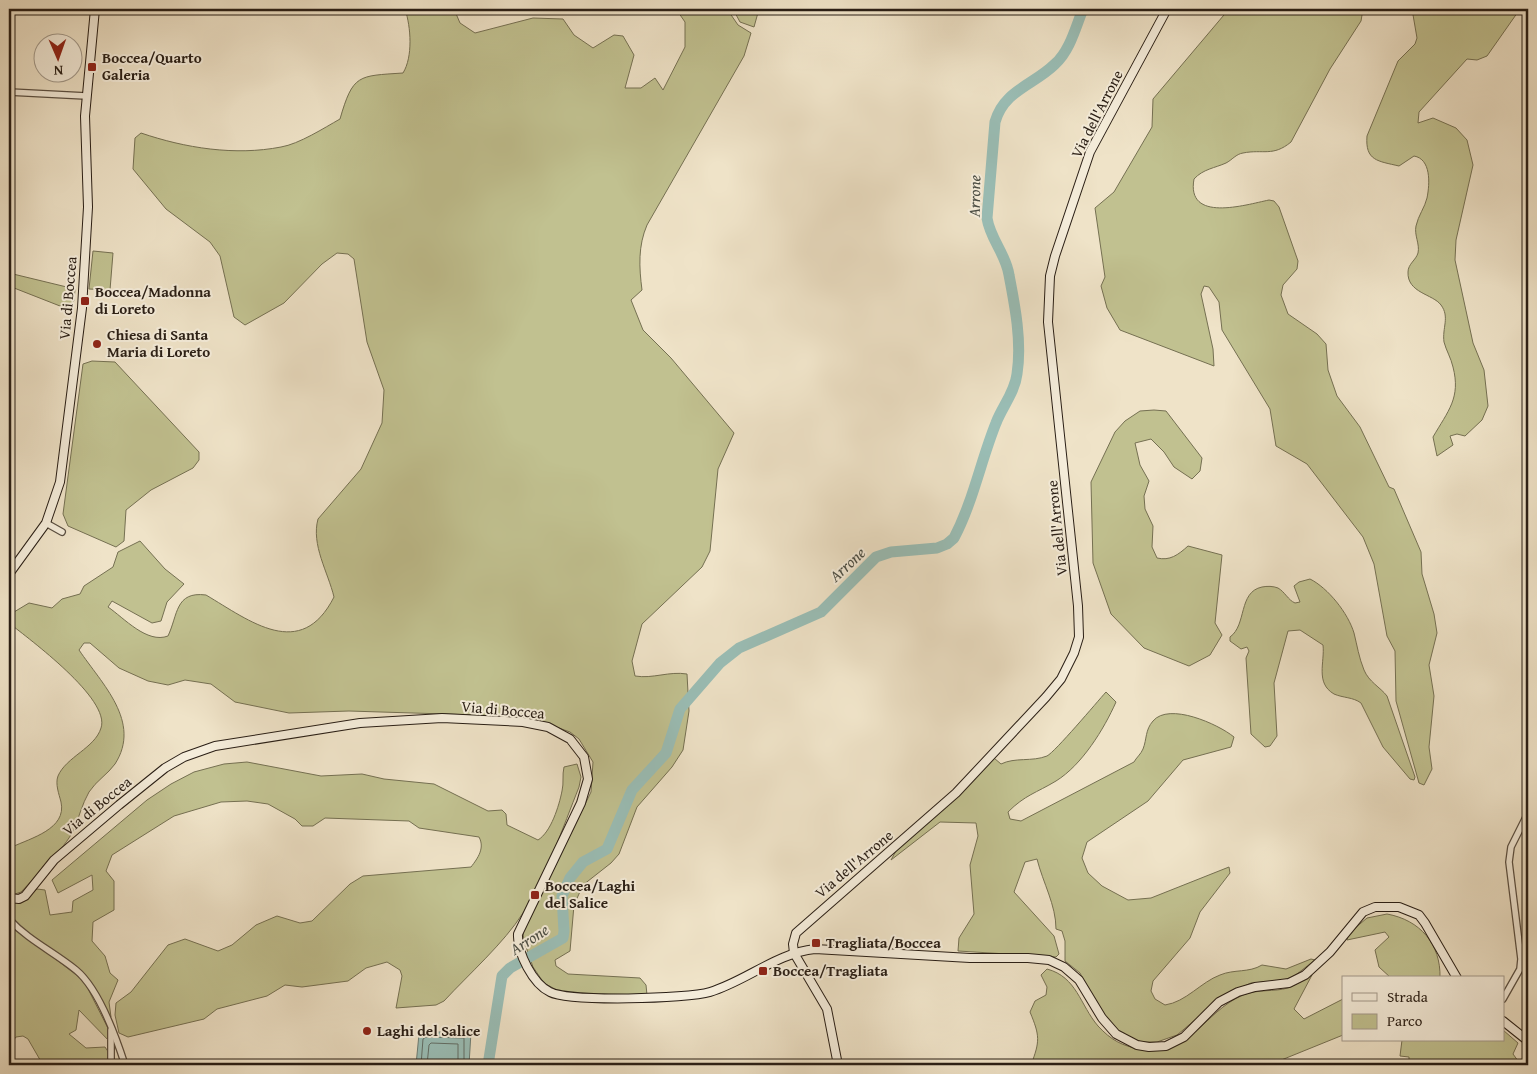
<svg xmlns="http://www.w3.org/2000/svg" width="1537" height="1074" font-family="'Gentium Book Plus',serif">
<style>
.green{fill:#c1c190;stroke:#757052}
.water{fill:#9abeb6;stroke:#6d7e76}
.lines{fill:none;stroke-linecap:round;stroke-linejoin:round}
.shore{stroke:#626e66;stroke-width:1}
.river{stroke:#9abeb6;stroke-width:11}
.street-casing{stroke:#5a4f42;stroke-width:8}
.secondary-casing{stroke:#291e15;stroke-width:10}
.street{stroke:#f5eddb;stroke-width:5.5}
.secondary{stroke:#f5eddb;stroke-width:8}
.poi-dot{fill:#8f2418;stroke:#f5eddb;stroke-width:2}
.labels{text-anchor:middle;stroke-width:4;stroke-linejoin:round;paint-order:stroke}
.poi-label{font-size:15px;font-weight:bold;fill:#291e15;stroke:#f5eddb;text-anchor:start}
.street-label{font-size:15px;fill:#291e15;stroke:#f5eddb}
.water-label{font-size:16px;font-style:italic;fill:#4b4e45;stroke:#f5eddb}
</style>
<rect width="100%" height="100%" fill="#efe3c8"/>
<filter id="stains"><feTurbulence type="fractalNoise" baseFrequency=".004" numOctaves="4"/><feColorMatrix values="0 0 0 0 .2 0 0 0 0 .09 0 0 0 0 .02 0 0 0 .5 -.17"/></filter>
<radialGradient id="worn" r=".72"><stop offset=".6" stop-color="#630" stop-opacity="0"/><stop offset="1" stop-color="#630" stop-opacity=".3"/></radialGradient>
<g class="green">
<path d="M405,9H454L460,23L475,33L533,18L563,19L574,35L593,48L614,35L623,36L634,55L625,88H641L655,78L663,90L685,47V22L676,9H727L738,25L751,33L744,56L647,225C638,246 639,267 642,290L631,300L643,330L671,358L734,433L718,469L710,551L702,567L642,624L632,661L635,676C653,679 669,671 687,674L689,711L683,750L672,767L637,807L619,854L611,863L583,885L574,905L570,951L555,960L556,966L568,974L640,978L646,985L647,995L562,993L544,983L533,967L524,941L523,932L591,792L593,762L579,739L570,732L542,722L509,716L349,711L289,713L235,702L211,684L185,680L168,685L148,681L119,668L90,643H84L79,650C102,684 142,722 115,764C108,774 96,781 89,792C82,804 79,818 73,831C65,848 35,877 21,892L15,894L9,893V845L12,847C31,838 67,829 61,802C59,794 55,784 58,776C66,757 95,748 101,728C111,699 29,639 9,623V615L29,603L52,608L62,599L80,594L84,586L113,567L118,552L140,541L165,569L184,584L167,602L161,621L152,623L112,601L108,607C124,618 147,644 168,636C178,615 175,591 206,595C250,621 301,662 334,597C328,572 311,545 318,519L361,469L382,423L384,390L367,342L354,259L348,254L337,253L322,264L284,303L245,325L234,317L220,256L210,242L166,209L133,169L135,138L141,133C185,148 235,156 281,147C299,144 324,128 340,119C353,74 358,76 403,73C413,57 411,27 405,9Z"/>
<polygon points="733,9 759,9 754,27 740,22"/>
<path d="M1229,9H1363L1361,21L1330,69L1291,142C1273,157 1263,149 1243,153C1236,154 1232,160 1226,163C1215,168 1203,169 1194,179C1186,223 1245,205 1269,200L1274,201L1279,207L1298,261L1297,269L1283,285L1281,295L1288,314L1317,334L1326,344L1328,370L1337,396L1360,427L1389,487L1394,489L1421,552L1422,574L1434,614L1437,633L1429,665L1434,696L1429,747L1432,769L1424,785L1419,783L1396,701L1395,651L1387,636L1374,564L1363,537L1307,464L1276,446L1270,409L1222,330L1219,302L1209,287L1204,286L1201,294L1213,349L1214,366L1120,330L1107,308L1101,286L1105,277L1095,208L1114,192L1152,127L1153,99Z"/>
<path d="M1412,9H1520L1487,56L1477,60L1467,59L1419,112L1418,123L1433,118L1456,128L1467,140L1473,165L1456,240L1455,260L1473,343L1484,370L1488,406L1482,420L1465,436L1457,434L1450,436L1453,445L1437,456L1433,437C1448,411 1461,398 1453,367C1451,358 1446,350 1444,342C1442,328 1450,317 1441,305C1433,294 1407,293 1408,272C1408,264 1416,260 1418,253C1420,244 1414,235 1416,226C1418,216 1425,207 1427,198C1430,183 1431,159 1414,156L1399,166C1378,161 1365,161 1367,136L1398,61L1415,44L1417,38Z"/>
<polygon points="93,251 113,253 110,290 89,289"/>
<polygon points="9,273 75,289 74,301 68,306 60,306 9,286"/>
<polygon points="92,361 115,362 199,452 199,460 193,468 151,490 126,510 124,541 116,547 68,526 63,514 83,364"/>
<path d="M1154,410L1166,411L1202,458L1200,471L1192,479L1174,467L1164,452L1151,439L1135,443L1140,465L1149,481L1144,496L1145,509L1153,526L1152,547L1157,558C1170,561 1178,555 1188,546L1222,555L1215,623L1222,635L1210,655L1189,666L1144,648L1111,614L1093,563L1091,482L1115,432L1125,421L1140,411Z"/>
<path d="M1310,579C1328,588 1348,613 1354,633C1357,645 1359,658 1364,670C1369,682 1380,687 1387,696L1415,777L1414,780L1410,779L1383,747L1361,703C1353,697 1343,698 1334,694C1315,683 1325,662 1323,645L1300,630L1288,631L1274,683L1277,736L1270,746L1265,747L1251,734L1246,658L1249,651L1247,647L1241,649L1230,641V637C1247,625 1238,592 1262,587C1267,586 1273,586 1278,588C1285,592 1288,600 1295,603L1300,602L1294,586L1299,582Z"/>
<path d="M1106,692L1116,702C1104,729 1082,765 1056,781C1036,793 1025,795 1008,812L1010,819L1021,821L1134,762C1136,758 1141,754 1143,749C1147,739 1145,730 1153,721C1169,702 1218,724 1234,737L1231,747L1183,760L1148,801L1087,842L1082,858L1088,873L1102,886L1128,900L1151,898L1229,867L1230,873L1200,912L1190,938L1153,981L1151,991L1155,999L1165,1005C1186,1002 1201,982 1220,975C1234,969 1249,973 1262,965L1286,969L1311,959L1315,960L1293,977L1280,981L1251,983L1226,994L1177,1035L1157,1042H1142L1119,1034L1097,1006L1080,973L1065,961V941L1062,931L1056,929C1056,905 1043,883 1037,859L1025,862L1014,892L1054,936L1059,954L1056,957L958,951L959,938L974,914L970,865L978,836L976,823L940,822L891,860L897,849L994,758L1001,764C1015,757 1032,762 1047,756C1055,752 1097,702 1106,692Z"/>
<path d="M247,762L321,776L362,774L384,779L434,784L488,811L502,810L506,814L507,825L538,840C551,832 559,806 562,791C564,783 562,775 564,767L577,764L581,777L579,787C563,827 546,877 523,913C504,943 469,974 444,1001L436,1005L396,1008L402,976L400,970L387,962L366,968L348,981L302,987L285,985L267,996L217,1009L204,1019L128,1037L119,1033L115,1015L116,1003L131,992L168,945L185,939L218,951L232,945L256,925L277,916L300,923L312,921L350,884L363,876L471,867C478,858 485,848 479,837L419,828L409,821L325,818L313,826H302L295,819L268,804L247,801L221,802L174,816L112,855L106,871L114,881V910L93,922L92,941L105,956L110,973L118,980L109,1002L111,1017L109,1019L88,982L17,925L9,915V899H26L37,889L45,890L50,915L72,912L73,901L93,890L92,875L58,893L52,880L147,800L171,784L194,772L224,764Z"/>
<path d="M1387,914C1420,920 1441,944 1440,978H1391L1379,967L1375,950L1389,937L1385,932L1347,940L1348,934L1367,918Z"/>
<polygon points="9,923 84,981 114,1040 112,1044 79,1010 76,1030 69,1034 86,1048 105,1047 111,1056 109,1065 43,1065 28,1039 23,1036 16,1037 9,1046"/>
<path d="M1047,969C1077,977 1080,1005 1098,1026C1111,1040 1122,1046 1140,1049C1190,1058 1203,1012 1243,995C1258,989 1274,992 1288,988C1296,985 1304,979 1312,975L1294,1009L1304,1019L1343,999V1035L1269,1065H1031C1040,1041 1040,1036 1030,1012L1035,1001L1046,995L1047,987L1041,975Z"/>
<polygon points="1503,1030 1518,1043 1513,1054 1521,1065 1409,1065 1409,1057 1400,1056 1402,1040 1503,1040"/>
</g>
<polygon class="water" points="421,1032 471,1032 469,1065 416,1065 419,1034"/>
<g class="lines">
<g class="shore">
<polyline points="421,1065 423,1039 426,1037 464,1038 464,1065"/>
<polyline points="427,1065 429,1045 431,1043 458,1044 458,1065"/>
</g>
<path class="river" d="M488,1065L502,976L510,968L563,938L564,931L562,896L570,878L583,862L607,849L632,790L666,753L680,709L720,663L739,648L821,612L876,557L891,552L937,548L947,544L954,538C973,502 981,460 996,423C1002,407 1015,392 1017,374C1022,342 1015,306 1009,275C1006,254 990,239 987,218L995,122C1004,90 1034,85 1055,64C1070,51 1076,26 1083,9"/>
<g class="street-casing">
<g id="street">
<polyline points="9,92 86,96"/>
<polyline points="46,523 62,532"/>
<path d="M9,919C28,940 54,952 76,970C99,989 116,1037 125,1065"/>
<polyline points="1503,999 1520,969 1521,959 1509,862 1511,847 1528,813"/>
<polyline points="111,1065 111,1030"/>
</g>
</g>
<g class="secondary-casing">
<g id="secondary">
<polyline points="9,574 46,523 60,482 82,308 88,207 85,116 95,9"/>
<path d="M9,898L19,899L25,896L54,860L119,805L165,768L184,757L215,746L360,723L442,718L523,722L548,727L570,739L584,757L588,779L581,803L518,934C517,953 533,984 550,992C569,1002 687,999 710,992C746,981 777,953 815,949L970,958H1028L1049,960L1064,967L1079,980L1102,1018L1116,1034L1137,1045L1149,1047L1166,1046L1184,1037L1219,1002L1238,992L1255,987L1289,983L1305,975L1330,952L1363,912L1375,907H1399L1419,915L1425,923L1457,978"/>
<polyline points="1503,1021 1528,1041"/>
<polyline points="838,1065 827,1009 794,953 793,944 796,933 956,793 1046,697 1061,679 1074,653 1079,637 1078,606 1048,322 1050,276 1055,256 1090,152 1167,9"/>
</g>
</g>
<use href="#street" class="street"/>
<use href="#secondary" class="secondary"/>
</g>
<g class="poi-dot">
<rect x="87" y="62" width="10" height="10" rx="2.5"/>
<rect x="80" y="296" width="10" height="10" rx="2.5"/>
<circle cx="97" cy="344" r="5"/>
<rect x="530" y="890" width="10" height="10" rx="2.5"/>
<rect x="811" y="938" width="10" height="10" rx="2.5"/>
<rect x="758" y="966" width="10" height="10" rx="2.5"/>
<circle cx="367" cy="1031" r="5"/>
</g>
<g class="labels">
<g class="poi-label">
<text x="102" y="63">Boccea/Quarto<tspan x="102" dy="17">Galeria</tspan></text>
<text x="95" y="297">Boccea/Madonna<tspan x="95" dy="17">di Loreto</tspan></text>
<text x="107" y="340">Chiesa di Santa<tspan x="107" dy="17">Maria di Loreto</tspan></text>
<text x="545" y="891">Boccea/Laghi<tspan x="545" dy="17">del Salice</tspan></text>
<text x="826" y="948">Tragliata/Boccea</text>
<text x="773" y="976">Boccea/Tragliata</text>
<text x="377" y="1036">Laghi del Salice</text>
</g>
<g class="street-label">
<text transform="translate(1097 114) rotate(-63)" y="5">Via dell'Arrone</text>
<text transform="translate(68 298) rotate(-85)" y="5">Via di Boccea</text>
<text transform="translate(1057 528) rotate(-96)" y="5">Via dell'Arrone</text>
<text transform="translate(503 710) rotate(5)" y="5">Via di Boccea</text>
<text transform="translate(97 806) rotate(-39)" y="5">Via di Boccea</text>
<text transform="translate(854 864) rotate(-40)" y="5">Via dell'Arrone</text>
</g>
<g class="water-label">
<text transform="translate(974 196) rotate(-89)" y="6">Arrone</text>
<text transform="translate(847 564) rotate(-43)" y="6">Arrone</text>
<text transform="translate(529 939) rotate(-33)" y="6">Arrone</text>
</g>
</g>
<rect width="1537" height="1074" fill="none" stroke="#efe3c8" stroke-width="30"/>
<rect x="10" y="10" width="1517" height="1054" fill="none" stroke="#291e15" stroke-width="2.5"/>
<rect x="15" y="15" width="1507" height="1044" fill="none" stroke="#291e15"/>
<rect x="1342" y="976" width="162" height="65" fill="#f5eddb" stroke="#a39a8c"/>
<rect x="1352" y="993" width="25" height="8" fill="#f5eddb" stroke="#a39a8c"/>
<text x="1387" y="1002" font-size="15" fill="#291e15">Strada</text>
<rect x="1352" y="1014" width="25" height="15" fill="#c1c190" stroke="#a39a8c"/>
<text x="1387" y="1026" font-size="15" fill="#291e15">Parco</text>
<g transform="translate(58 58) rotate(178)"><circle r="24" fill="#f5eddb" stroke="#a39a8c"/>
<path d="M0-4L9 19L0 12L-9 19Z" fill="#8f2418"/>
<text y="-8" font-size="14" font-weight="bold" text-anchor="middle" fill="#291e15">N</text>
</g>
<rect width="100%" height="100%" filter="url(#stains)"/>
<rect width="100%" height="100%" fill="url(#worn)"/>
</svg>
